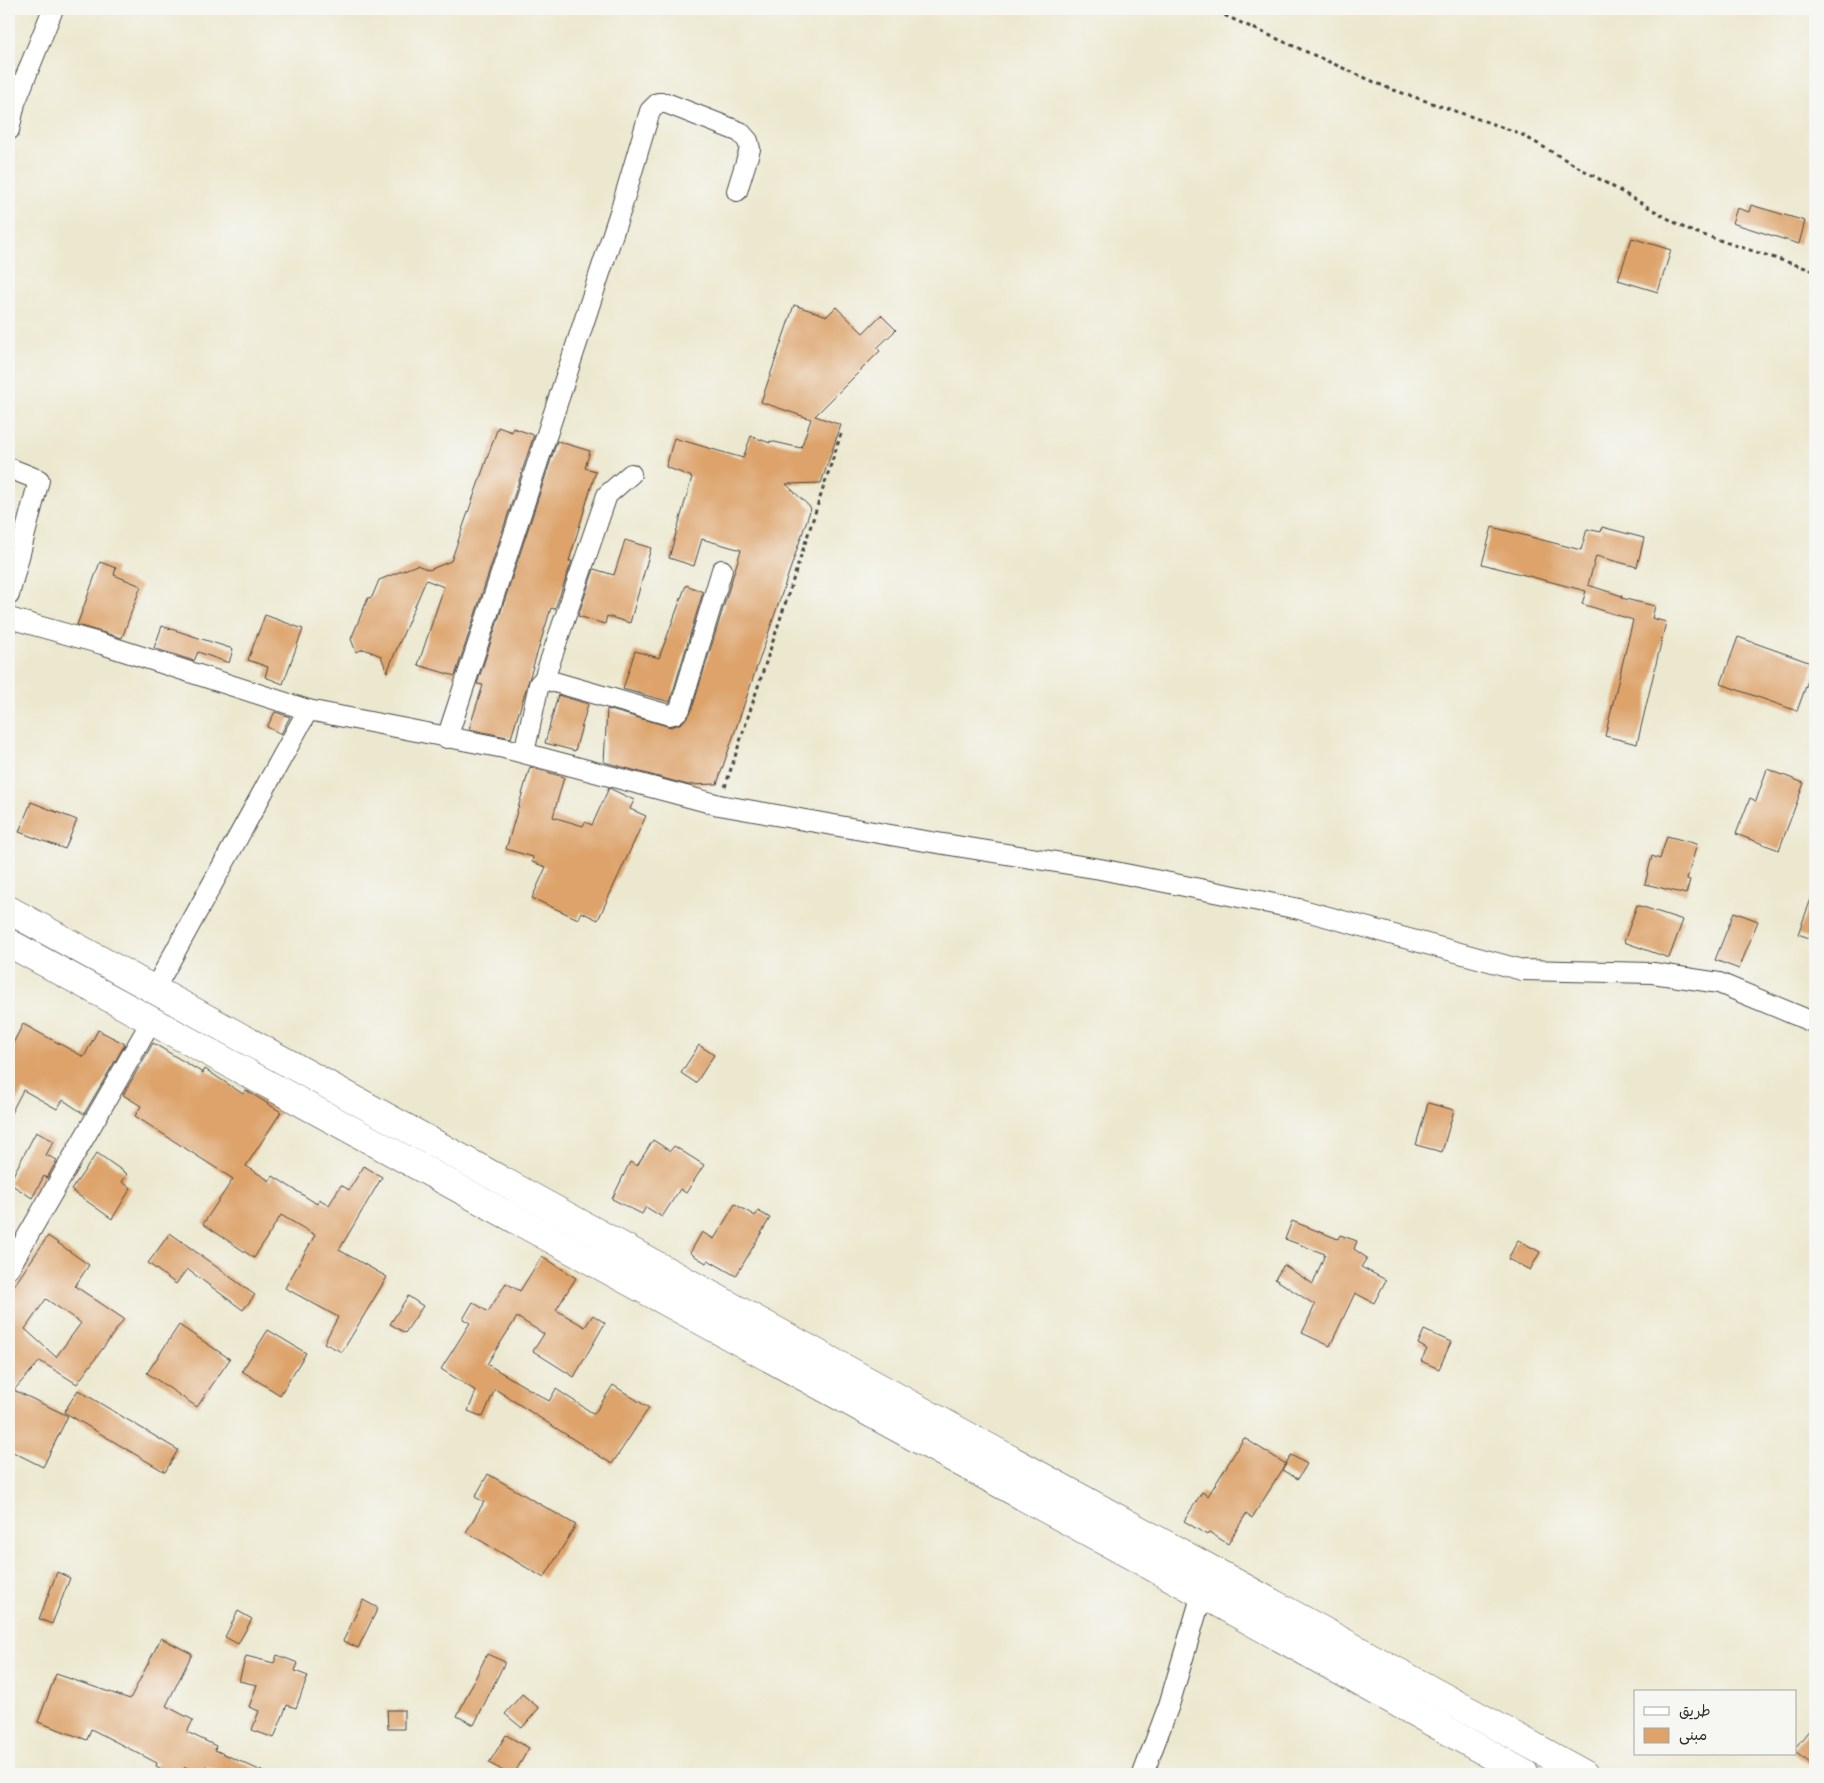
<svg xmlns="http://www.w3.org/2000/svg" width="1824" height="1783" font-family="Dekko,'Playpen Sans Arabic',sans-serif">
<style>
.building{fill:#dda36a;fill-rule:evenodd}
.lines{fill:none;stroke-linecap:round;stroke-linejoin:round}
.minor-casing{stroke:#484744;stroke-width:22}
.highway-casing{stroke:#484744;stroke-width:29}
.path{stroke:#484744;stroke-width:3;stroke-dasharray:4 4;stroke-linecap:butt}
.minor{stroke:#fff;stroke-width:20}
.highway{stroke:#fff;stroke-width:28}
</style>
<rect width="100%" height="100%" fill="#f6f6f2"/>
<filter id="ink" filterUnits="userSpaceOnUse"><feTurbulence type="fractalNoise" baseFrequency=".02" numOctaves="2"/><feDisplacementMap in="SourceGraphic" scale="10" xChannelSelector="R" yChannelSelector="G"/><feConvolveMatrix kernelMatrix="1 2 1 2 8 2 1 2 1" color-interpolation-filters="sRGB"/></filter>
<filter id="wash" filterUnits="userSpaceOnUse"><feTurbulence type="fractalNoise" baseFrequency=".0096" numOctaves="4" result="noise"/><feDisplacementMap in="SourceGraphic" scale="20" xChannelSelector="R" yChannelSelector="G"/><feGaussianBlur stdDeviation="1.12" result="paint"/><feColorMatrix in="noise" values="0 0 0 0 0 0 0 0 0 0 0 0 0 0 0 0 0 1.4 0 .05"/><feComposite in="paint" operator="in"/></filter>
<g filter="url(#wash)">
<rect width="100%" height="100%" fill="#ece8cf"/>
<g id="blocks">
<g class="building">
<polygon points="1751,205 1805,221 1799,244 1732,223 1737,208 1749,212"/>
<polygon points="1632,238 1671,250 1658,292 1618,280"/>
<polygon points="794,305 827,316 836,307 863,333 881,315 896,330 877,348 880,351 815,416 841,425 821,483 786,484 811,508 717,784 688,785 604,762 607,709 671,727 682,723 691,712 741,550 702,539 694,566 669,558 692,477 666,467 674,438 743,458 751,436 770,443 770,441 801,448 811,419 761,402"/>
<polygon points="498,427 512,432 513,428 534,435 455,676 418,665 444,587 426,580 387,672 381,656 364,649 356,652 351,639 368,598 372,597 379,580 417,565 429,570 451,561"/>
<polygon points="557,441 590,451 585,468 596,471 569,561 572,561 555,609 551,608 511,738 469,729 483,685 477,684"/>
<polygon points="1492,527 1581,550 1587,529 1601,532 1602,527 1644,538 1637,567 1596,556 1588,585 1622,596 1621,598 1655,606 1652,618 1666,622 1637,744 1605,736 1633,620 1582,604 1586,591 1482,564"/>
<polygon points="625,540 651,548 630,623 607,616 605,624 578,616 594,569 614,575"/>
<polygon points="100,562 116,568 114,575 141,586 122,638 77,625"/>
<polygon points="686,585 703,592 670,702 623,689 635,651 659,658"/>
<polygon points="265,615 303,629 283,684 265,677 268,667 248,660"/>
<polygon points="162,626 233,649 229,663 198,652 194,661 154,648"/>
<polygon points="1738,637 1814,664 1797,711 1721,684"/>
<polygon points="558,695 588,704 575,751 545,743"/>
<polygon points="275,712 290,717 281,734 267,727"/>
<polygon points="530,767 564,777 553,817 583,826 585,822 592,825 609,788 634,800 630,809 646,816 598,920 581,912 578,919 532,898 546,867 532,862 533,857 506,849"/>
<polygon points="1767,769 1804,783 1779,850 1736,834 1750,798 1756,801"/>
<polygon points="31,802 77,820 65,849 19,832"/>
<polygon points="1667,836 1697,844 1687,879 1690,880 1686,894 1645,884 1652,856 1660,859"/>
<polygon points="1814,891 1815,891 1815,940 1798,934"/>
<polygon points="1637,905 1683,920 1669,958 1624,942"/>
<polygon points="1734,912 1758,921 1739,969 1715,960"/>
<polygon points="23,1024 84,1057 98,1030 125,1044 84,1114 63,1100 57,1109 23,1090 9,1117 9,1051"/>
<polygon points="153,1043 203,1073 205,1069 243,1094 246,1090 281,1112 246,1166 270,1181 273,1176 317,1204 319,1199 329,1205 341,1185 349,1190 364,1166 382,1177 339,1250 387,1277 342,1352 324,1343 338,1317 285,1288 315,1235 281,1215 254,1258 203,1224 233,1179 135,1116 141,1106 123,1095"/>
<polygon points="699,1045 714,1055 696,1083 681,1073"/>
<polygon points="1428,1103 1454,1110 1442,1152 1416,1145"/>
<polygon points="36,1132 54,1141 46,1155 57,1160 47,1178 44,1176 32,1198 9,1183"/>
<polygon points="653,1140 670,1151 674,1146 704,1165 686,1193 680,1189 662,1217 646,1207 642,1214 612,1199 630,1162 637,1166"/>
<polygon points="97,1153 127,1174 122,1182 131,1188 112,1219 71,1190"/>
<polygon points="735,1204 755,1216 758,1211 770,1218 736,1276 708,1260 706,1263 690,1253 702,1232 714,1239"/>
<polygon points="1292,1221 1338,1239 1340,1235 1357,1241 1354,1249 1367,1258 1361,1267 1386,1280 1374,1303 1355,1293 1330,1346 1302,1333 1315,1305 1275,1279 1284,1265 1313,1284 1325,1254 1285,1239"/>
<polygon points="170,1233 255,1295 243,1310 187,1269 176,1284 148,1263"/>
<path d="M48,1236L89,1265L75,1286L124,1319L77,1384L40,1361L14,1390L68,1416L43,1467L9,1450V1293ZM46,1299L81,1323L56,1357L25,1329Z"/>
<polygon points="1518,1240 1540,1252 1530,1270 1508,1259"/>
<polygon points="542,1256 576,1278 556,1310 585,1327 593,1315 605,1323 574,1377 533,1351 544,1334 517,1317 487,1364 549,1401 556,1389 594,1414 613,1385 649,1408 612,1464 495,1389 483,1417 468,1411 476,1391 441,1369 470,1323 463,1319 473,1302 488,1312 506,1283 520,1291"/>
<polygon points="408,1296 423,1306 405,1333 390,1324"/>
<polygon points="179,1325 230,1359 197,1407 147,1373"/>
<polygon points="268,1330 306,1353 280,1395 242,1371"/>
<polygon points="1424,1330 1451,1342 1439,1369 1421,1361 1427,1349 1418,1344"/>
<polygon points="78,1390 178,1450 165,1472 64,1412"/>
<polygon points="1244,1438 1286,1464 1252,1518 1246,1514 1228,1544 1209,1532 1207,1535 1184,1521 1202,1492 1208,1496"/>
<polygon points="1291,1455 1307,1464 1298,1479 1282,1470"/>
<polygon points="488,1474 576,1525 544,1578 466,1532 484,1502 475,1497"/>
<polygon points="57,1572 70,1578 52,1624 39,1619"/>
<polygon points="363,1600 378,1608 358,1648 343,1641"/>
<polygon points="238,1611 252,1619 238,1644 225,1637"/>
<polygon points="161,1638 192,1654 166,1706 193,1720 187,1732 216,1746 215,1750 268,1774 225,1774 206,1766 202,1774 185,1767 182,1774 172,1774 156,1766 157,1763 91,1729 87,1740 38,1722 56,1674 130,1699"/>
<polygon points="487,1654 505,1662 474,1725 457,1716"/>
<polygon points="277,1655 298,1663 295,1671 308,1676 296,1708 287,1705 274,1738 252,1730 259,1711 249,1707 257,1685 239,1681 246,1656 274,1663"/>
<polygon points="522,1694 539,1708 522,1728 505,1714"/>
<polygon points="387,1710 404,1710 404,1729 388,1729"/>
<polygon points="1815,1723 1815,1768 1795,1752 1795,1748"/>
<polygon points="506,1735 529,1748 514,1774 509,1774 489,1763"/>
</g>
</g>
</g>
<g filter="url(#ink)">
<use href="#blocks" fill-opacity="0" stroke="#484744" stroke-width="1"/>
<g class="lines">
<g class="minor-casing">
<g id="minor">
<polyline points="9,130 15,103 53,9"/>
<polyline points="9,468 39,480 9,595"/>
<polyline points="9,618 102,644 308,710 504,748 719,805 919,840 1100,869 1299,909 1522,970 1653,973 1719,983 1815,1023"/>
<polyline points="544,679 607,495 631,474"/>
<polyline points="447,738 621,209 650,111 658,103 666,103 740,132 748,141 750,149 737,191"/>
<polyline points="524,753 539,684 544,679 669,715 674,714 680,709 722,570"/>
<polyline points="154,990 308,710"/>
<polyline points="9,1268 151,1022"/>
<polyline points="1143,1774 1169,1705 1202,1594"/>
</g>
</g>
<g class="highway-casing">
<g id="highway">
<polyline points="9,910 1584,1774"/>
<polyline points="9,943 1202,1594 1525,1774"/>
</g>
</g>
<g class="path">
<polyline points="1210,9 1388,88 1519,133 1688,230 1815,271"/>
<polyline points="725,787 841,434"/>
</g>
<use href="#minor" class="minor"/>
<use href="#highway" class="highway"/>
</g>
</g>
<rect width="1824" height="1783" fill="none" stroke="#f6f6f2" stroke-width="30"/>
<rect x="1634" y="1690" width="162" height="65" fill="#f6f6f2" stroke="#a5a5a2"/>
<rect x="1644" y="1707" width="25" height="8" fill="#ffffff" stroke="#a5a5a2"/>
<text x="1679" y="1716" font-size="15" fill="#2b2b2b">طريق</text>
<rect x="1644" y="1728" width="25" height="15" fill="#dda36a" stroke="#a5a5a2"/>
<text x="1679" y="1740" font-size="15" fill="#2b2b2b">مبنى</text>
</svg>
